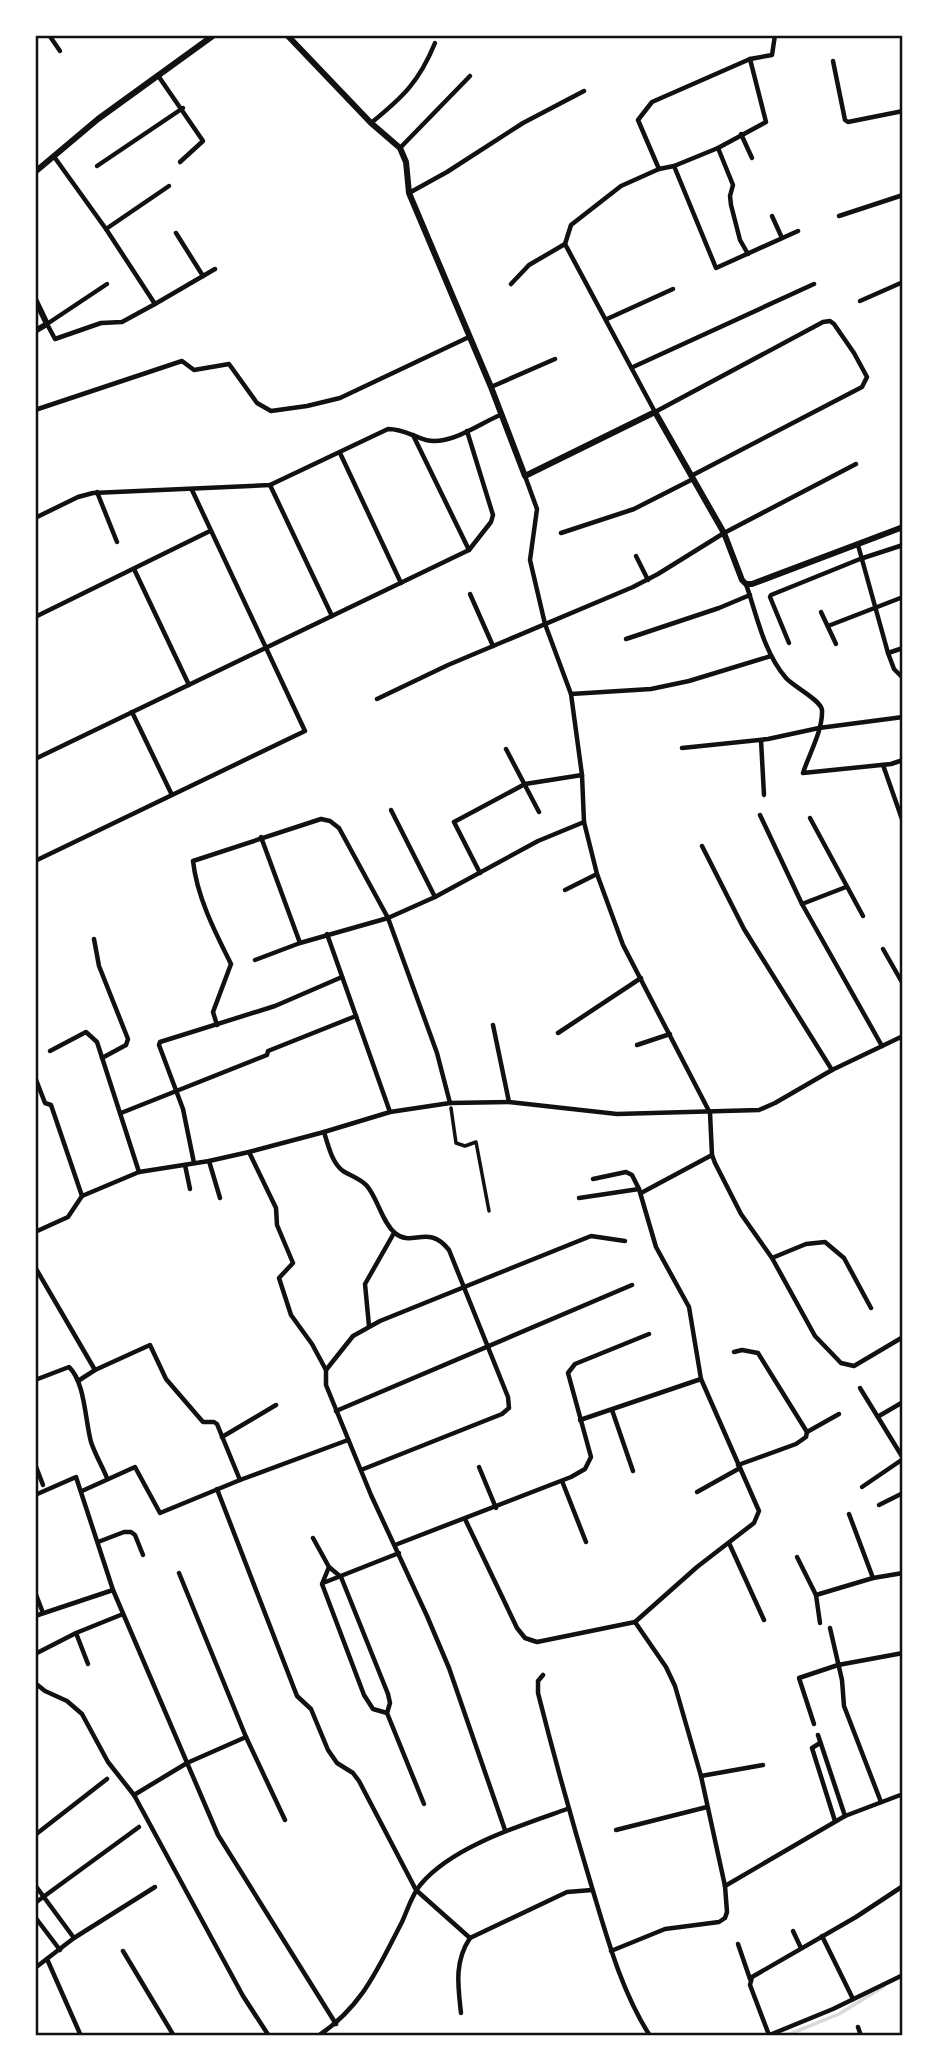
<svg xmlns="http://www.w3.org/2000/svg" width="938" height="2071" font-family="Manrope,sans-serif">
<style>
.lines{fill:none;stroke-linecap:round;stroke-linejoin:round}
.stream{stroke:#d9d9d9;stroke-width:3.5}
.pedestrian{stroke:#111;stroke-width:3.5}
.minor{stroke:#111;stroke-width:4.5}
.tertiary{stroke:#111;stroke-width:6}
.neatline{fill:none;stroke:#111;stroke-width:2.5}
</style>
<rect width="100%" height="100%" fill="#fff"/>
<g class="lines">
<polyline class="stream" points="785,2036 839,2014 883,1987"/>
<polyline class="pedestrian" points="451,1108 456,1143 465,1146 476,1142 489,1211"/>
<g class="minor">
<polyline points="49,35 60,51"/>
<polyline points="833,61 845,120 848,122 903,111"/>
<polyline points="159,77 203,141 180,162"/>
<path d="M371,123C403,97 419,82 435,43"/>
<polyline points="741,134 752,158"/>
<polyline points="400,148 470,76"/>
<polyline points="718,148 733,185 730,196 731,205 740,240 748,254"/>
<polyline points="55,158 106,229 155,304 215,269"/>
<polyline points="97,166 183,108"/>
<polyline points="674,166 716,268 798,231"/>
<polyline points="659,169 638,120 652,102 750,59 772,55 775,35"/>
<polyline points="409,193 447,172 523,123 584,91"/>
<polyline points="772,216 782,238"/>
<polyline points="839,216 903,195"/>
<polyline points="106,229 169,186"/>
<polyline points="176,233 203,276"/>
<polyline points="565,244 655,412 823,322 830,321 834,324 854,353 867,377 862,387 691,476"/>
<polyline points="107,284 47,324 55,339 101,323 122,322 155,304"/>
<polyline points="511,284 529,265 565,244 571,225 621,186 659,169 674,166 718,148 766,122 750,59"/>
<polyline points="860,301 903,282"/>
<polyline points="607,319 673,289"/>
<polyline points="633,367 814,284"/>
<polyline points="491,387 555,359"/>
<polyline points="35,410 182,361 194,370 229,364 257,403 271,411 307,406 340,398 469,337"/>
<polyline points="413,435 469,550"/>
<polyline points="340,453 401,583"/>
<polyline points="525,476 537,509 530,560 545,624 571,694 582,775 584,822 597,874 623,945 710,1113 712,1155 715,1163 741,1214 772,1258 815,1336 841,1363 854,1366 903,1337"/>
<polyline points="270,485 332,616"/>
<polyline points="97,492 117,542"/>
<path d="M35,518L78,497L93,493L270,485L388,429C403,429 412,436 426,440C450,446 479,424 500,415"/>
<polyline points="561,533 634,509 693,479"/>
<polyline points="858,545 888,653 894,669 903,678"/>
<polyline points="636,556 648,580"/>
<polyline points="134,569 189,685"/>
<path d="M746,584C757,616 764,653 786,678C794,687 821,700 822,710C823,730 809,754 803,773L891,764L903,760"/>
<polyline points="470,594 493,646"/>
<polyline points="821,612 836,644"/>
<polyline points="35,617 210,531"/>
<polyline points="828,626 903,597"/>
<polyline points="626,639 719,608 750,595"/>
<polyline points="789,643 770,597 771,595 860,559 903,545"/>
<polyline points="888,653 903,648"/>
<polyline points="571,694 651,689 689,681 771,656"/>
<polyline points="377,699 448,665 633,587 658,574 724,533 856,464"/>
<polyline points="132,712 171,793"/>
<polyline points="761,740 764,795"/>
<polyline points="682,748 768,739 819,728 903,717"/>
<polyline points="506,749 539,812"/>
<polyline points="35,759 469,550 491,522 493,515 467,431"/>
<polyline points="883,765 903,822"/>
<polyline points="391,810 435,897"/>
<polyline points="760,815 802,904 882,1046"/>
<polyline points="810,818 863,916"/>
<polyline points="261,837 300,943"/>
<polyline points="702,846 744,929 832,1070"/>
<polyline points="35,861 305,731 192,490"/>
<polyline points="480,873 454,822 525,784 582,775"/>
<polyline points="565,890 597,874"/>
<polyline points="802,904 846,887"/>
<polyline points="327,934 390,1112"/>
<polyline points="94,939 99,966 128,1039 126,1045 102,1058"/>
<polyline points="883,949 903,984"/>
<polyline points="255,960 300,943 388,918 435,897 538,841 584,822"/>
<path d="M217,1025L213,1012L231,964C215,932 197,897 193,861L321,819L330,821L339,828L388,918L437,1053L450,1103"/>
<polyline points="493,1025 509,1102"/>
<polyline points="558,1033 641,978"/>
<polyline points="637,1045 670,1034"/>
<polyline points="50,1051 86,1032 97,1042 139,1172"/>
<polyline points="35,1059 35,1066"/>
<polyline points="35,1077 45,1103 51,1105 82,1196"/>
<polyline points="121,1113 267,1055 268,1051 356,1016"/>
<path d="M324,1132C328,1145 332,1163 343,1171C351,1176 361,1179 367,1186C378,1199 382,1222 395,1233C412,1248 428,1223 449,1250L508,1397L509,1408L502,1414L361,1470"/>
<polyline points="249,1152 276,1208 277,1225 293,1263 279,1278 291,1315 312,1344 326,1370 326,1385 371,1495 427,1616 449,1668 505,1830"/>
<polyline points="209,1161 220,1198"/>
<polyline points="194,1163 183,1109 159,1045 160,1042 275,1006 342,977"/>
<polyline points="185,1165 190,1189"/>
<polyline points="593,1179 626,1172 632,1175 639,1189 656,1247 689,1307 701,1379 759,1511 754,1523 697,1567 635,1622"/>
<polyline points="641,1193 712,1155"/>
<polyline points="579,1198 639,1189"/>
<polyline points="35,1232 68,1217 82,1196 139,1172 209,1161 249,1152 324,1132 390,1112 450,1103 509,1102 617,1114 759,1110 775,1103 832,1070 903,1036"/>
<polyline points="772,1258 806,1244 825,1242 844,1258 871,1308"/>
<polyline points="35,1267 95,1370"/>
<polyline points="369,1326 365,1284 394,1233"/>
<polyline points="734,1352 742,1350 758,1353 807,1432 806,1437 796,1444 738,1465"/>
<polyline points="326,1370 353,1336 380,1321 591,1236 625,1241"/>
<path d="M35,1380L69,1367C85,1382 85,1420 91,1442C95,1454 102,1466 107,1478"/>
<polyline points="78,1381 95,1370 150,1345 166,1379 203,1422 214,1422 217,1424 240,1480"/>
<polyline points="860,1388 903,1458"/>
<polyline points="612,1410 633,1471"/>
<polyline points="336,1411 632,1285"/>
<polyline points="879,1416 903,1402"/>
<polyline points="580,1420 701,1379"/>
<polyline points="807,1432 839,1414"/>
<polyline points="222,1437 276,1405"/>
<polyline points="35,1464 43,1485"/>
<polyline points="479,1467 496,1508"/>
<polyline points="562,1481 586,1542"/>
<polyline points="862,1487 903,1459"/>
<polyline points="217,1489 297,1696 311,1709 328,1750 337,1763 353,1773 359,1781 416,1890 470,1938 567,1892 592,1890"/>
<polyline points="82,1491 135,1467 160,1513 240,1480 348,1440"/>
<polyline points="697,1492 740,1468"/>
<polyline points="35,1495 76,1477 113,1590 218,1835 336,2024"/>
<polyline points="879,1505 903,1493"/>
<polyline points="849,1514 873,1578"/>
<polyline points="465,1519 517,1628 525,1638 537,1642 635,1622"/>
<polyline points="313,1538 329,1567 341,1577 388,1694 390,1703 387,1713 424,1804"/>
<polyline points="98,1542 124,1532 131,1532 135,1535 143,1555"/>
<polyline points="729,1543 764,1620"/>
<polyline points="395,1545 571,1477 585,1469 591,1457 568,1373 575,1364 649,1334"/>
<polyline points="797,1557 816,1595"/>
<polyline points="329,1567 322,1584 364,1695 373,1709 387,1713"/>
<polyline points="179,1573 246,1737 285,1820"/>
<polyline points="323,1583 399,1553"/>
<polyline points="35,1592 43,1613"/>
<polyline points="35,1616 113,1590"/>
<polyline points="820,1623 816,1595 873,1578 903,1573"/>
<polyline points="830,1628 842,1680 844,1706 881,1802"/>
<polyline points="76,1633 88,1664"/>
<polyline points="35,1654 76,1633 123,1614"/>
<path d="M543,1675L538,1681V1693C555,1760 573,1825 593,1891C608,1941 622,1992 650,2036"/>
<polyline points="35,1683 45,1691 67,1701 82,1714 108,1762 134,1795 243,1996 269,2036"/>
<polyline points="814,1724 799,1678 838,1665 903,1653"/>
<polyline points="818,1735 845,1816"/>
<polyline points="820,1743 812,1748 835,1821"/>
<polyline points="701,1776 763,1765"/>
<polyline points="134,1795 187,1763 246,1737"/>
<polyline points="616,1830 707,1807"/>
<polyline points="35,1835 107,1779"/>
<polyline points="35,1885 74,1938"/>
<polyline points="725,1886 845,1816 903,1794"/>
<polyline points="35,1903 139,1827"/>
<polyline points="35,1917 60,1950"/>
<polyline points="793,1931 801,1948"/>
<polyline points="822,1936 853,1999"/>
<polyline points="738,1944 750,1979"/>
<polyline points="123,1951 174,2036"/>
<polyline points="611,1951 665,1929 719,1922 725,1918 727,1912 725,1886 701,1776 675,1686 666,1667 635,1622"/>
<polyline points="47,1959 81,2036"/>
<polyline points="35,1968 74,1938 155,1887"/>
<path d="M461,2013C458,1986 454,1962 470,1938"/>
<polyline points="858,2027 861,2036"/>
<polyline points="769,2035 750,1985 752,1977 856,1917 903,1886"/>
<path d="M318,2036C363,2006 378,1968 402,1922C408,1909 412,1894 421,1884C453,1846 522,1825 567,1809"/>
<polyline points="767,2036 833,2009 903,1975"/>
</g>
<g class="tertiary">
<polyline points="287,35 371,123 400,148 406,162 409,193 491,387 525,476 655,412 724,533 742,580 746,584 752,584 903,527"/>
<polyline points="35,172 98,119 214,35"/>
<polyline points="35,299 47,324 35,331"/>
</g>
</g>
<rect width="938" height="2071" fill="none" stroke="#ffffff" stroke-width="74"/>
<rect x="37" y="37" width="864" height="1997" class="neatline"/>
</svg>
